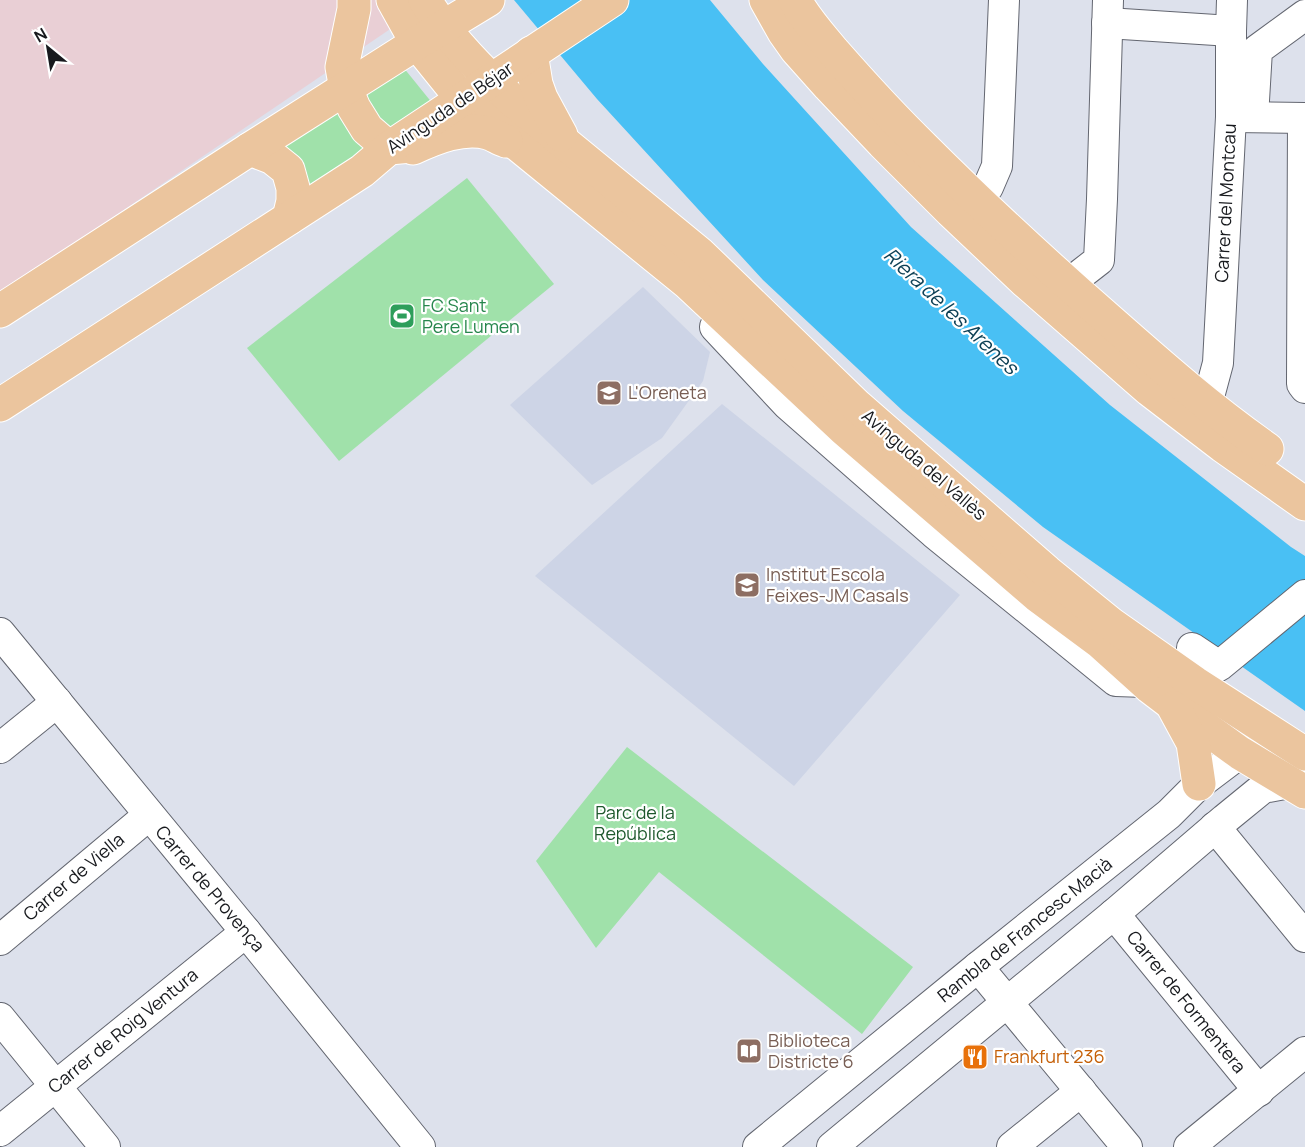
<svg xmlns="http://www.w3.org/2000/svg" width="1305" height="1147" font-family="Manrope,sans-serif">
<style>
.commercial{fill:#e9cfd5}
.built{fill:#cdd4e6}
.green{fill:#a0e1aa}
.water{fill:#49c0f4}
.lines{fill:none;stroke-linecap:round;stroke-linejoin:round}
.minor-casing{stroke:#636670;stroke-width:32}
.major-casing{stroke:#fff;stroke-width:35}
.minor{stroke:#fff;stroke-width:30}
.major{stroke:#ebc59e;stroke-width:33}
.labels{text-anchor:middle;stroke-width:4.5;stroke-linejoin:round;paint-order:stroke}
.street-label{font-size:18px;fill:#17191d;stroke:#fff}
.leisure-label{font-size:18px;fill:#27864d;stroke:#fff;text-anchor:start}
.education-label{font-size:18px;fill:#785e54;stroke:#fff;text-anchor:start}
.park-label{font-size:18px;fill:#1f592d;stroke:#fff}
.food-label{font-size:18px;fill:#c56008;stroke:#fff;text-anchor:start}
.water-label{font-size:20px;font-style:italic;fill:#0e4156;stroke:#fff}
</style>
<rect width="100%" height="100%" fill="#dde1ec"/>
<polygon class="commercial" points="0,0 433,0 0,294"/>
<g class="built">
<polygon points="643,287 710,352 703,381 662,438 592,485 510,405"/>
<polygon points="722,404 960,595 794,786 535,576"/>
</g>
<g class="green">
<polygon points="403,67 433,104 392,129 383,127 367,97 369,91"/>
<polygon points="339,107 356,140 365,150 302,193 274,146"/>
<polygon points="467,178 554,284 339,461 247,348"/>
<polygon points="627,747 913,967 862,1034 659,872 596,948 536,861"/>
</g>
<polygon class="water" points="514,0 710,0 763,64 911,227 1110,405 1291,547 1305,556 1305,711 1043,527 903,411 763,280 597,99"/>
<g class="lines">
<g class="minor-casing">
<g id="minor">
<polyline points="1107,23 1231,31"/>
<polyline points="1233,117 1305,118"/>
<polyline points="1253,117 1257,50 1305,15"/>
<polyline points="1303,118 1302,384 1305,388"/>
<polyline points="988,187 997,166 1004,0"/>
<polyline points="1081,274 1099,260 1102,199 1108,0"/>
<polyline points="715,327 788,405 934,533 1116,681 1145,682"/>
<polyline points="1207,404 1218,363 1231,117 1231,31 1232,0"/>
<polyline points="0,633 246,932 420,1147"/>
<polyline points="1192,648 1219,666 1305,595"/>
<polyline points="0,748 57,702"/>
<polyline points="1215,827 1305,937"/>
<polyline points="1114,914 1259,1091"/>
<polyline points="0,940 149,815"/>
<polyline points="978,967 1127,1147"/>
<polyline points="0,1018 105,1147"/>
<polyline points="0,1131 246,932"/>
<polyline points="758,1147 978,967 1169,814 1199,784 1240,753 1305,759"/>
<polyline points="832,1147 1114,914 1225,819 1263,788 1290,783"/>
<polyline points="1012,1147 1081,1091"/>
<polyline points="1189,1147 1305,1052"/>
</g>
</g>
<g class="major-casing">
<g id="major">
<polyline points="354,0 354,9 342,67 346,89 354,108 367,129 389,148 411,146"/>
<polyline points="393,0 417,43 463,100 688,283 844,429 1038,596 1100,642 1150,687 1171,703 1240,753 1305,792"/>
<path d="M425,0C446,36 481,71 511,99L700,254L857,406L1047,572L1111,624L1195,683L1305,754"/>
<polyline points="766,0 784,32 796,49 829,86 883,143 951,211 1025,281 1150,390 1223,446 1305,504"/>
<path d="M795,0C805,19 820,35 833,51C862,84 891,116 923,147C983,207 1045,264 1109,320C1160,365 1211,410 1267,449"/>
<polyline points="531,53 536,84 541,98 561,135"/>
<path d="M413,148C435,138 463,126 488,133C494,135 500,139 506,141"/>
<polyline points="250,149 273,158 288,170 293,188 293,201 289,218"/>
<polyline points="0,311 250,149 417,43 488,0"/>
<polyline points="0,405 362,171 389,148 612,0"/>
<polyline points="1174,708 1193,743 1199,784"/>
</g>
</g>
<use href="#minor" class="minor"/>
<use href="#major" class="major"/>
</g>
<defs>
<g id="stadium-square" transform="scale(1.35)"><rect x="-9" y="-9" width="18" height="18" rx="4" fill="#2e9e5b" stroke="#fff"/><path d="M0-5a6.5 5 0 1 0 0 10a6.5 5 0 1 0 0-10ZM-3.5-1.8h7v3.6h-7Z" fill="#fff"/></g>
<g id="school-square" transform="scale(1.35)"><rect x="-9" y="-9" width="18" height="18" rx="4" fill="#8d6e63" stroke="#fff"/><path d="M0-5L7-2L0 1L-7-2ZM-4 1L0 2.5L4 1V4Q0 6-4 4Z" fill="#fff"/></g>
<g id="library-square" transform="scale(1.35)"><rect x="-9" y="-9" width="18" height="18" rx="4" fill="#8d6e63" stroke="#fff"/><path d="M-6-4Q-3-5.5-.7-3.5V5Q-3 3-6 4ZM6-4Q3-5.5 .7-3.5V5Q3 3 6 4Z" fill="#fff"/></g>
<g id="restaurant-square" transform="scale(1.35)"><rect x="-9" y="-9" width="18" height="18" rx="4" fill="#e8710a" stroke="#fff"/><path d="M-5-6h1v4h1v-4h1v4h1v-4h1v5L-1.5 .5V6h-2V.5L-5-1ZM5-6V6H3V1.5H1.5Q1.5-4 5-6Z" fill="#fff"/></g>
</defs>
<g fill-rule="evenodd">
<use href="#stadium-square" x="402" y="316"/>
<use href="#school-square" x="609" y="393"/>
<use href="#school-square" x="747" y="585"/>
<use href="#library-square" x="749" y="1051"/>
<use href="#restaurant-square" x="975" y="1057"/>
</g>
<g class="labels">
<g class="street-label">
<text transform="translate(450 108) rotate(-34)" y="6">Avinguda de Béjar</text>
<text transform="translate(1226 203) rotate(-87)" y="6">Carrer del Montcau</text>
<text transform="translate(924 465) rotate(41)" y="6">Avinguda del Vallès</text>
<text transform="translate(74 877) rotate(-40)" y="6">Carrer de Viella</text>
<text transform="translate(210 889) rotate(50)" y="6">Carrer de Provença</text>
<text transform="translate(1025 930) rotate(-39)" y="6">Rambla de Francesc Macià</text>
<text transform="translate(1186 1002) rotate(51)" y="6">Carrer de Formentera</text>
<text transform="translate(123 1031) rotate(-39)" y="6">Carrer de Roig Ventura</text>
</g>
<g class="leisure-label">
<text x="422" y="312">FC Sant<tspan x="422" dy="21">Pere Lumen</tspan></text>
</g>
<g class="education-label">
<text x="628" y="399">L'Oreneta</text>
<text x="766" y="581">Institut Escola<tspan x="766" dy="21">Feixes-JM Casals</tspan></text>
<text x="768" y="1047">Biblioteca<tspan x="768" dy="21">Districte 6</tspan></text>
</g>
<g class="park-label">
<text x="635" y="819">Parc de la<tspan x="635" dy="21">República</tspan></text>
</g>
<g class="food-label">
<text x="994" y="1063">Frankfurt 236</text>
</g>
<g class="water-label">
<text transform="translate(951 311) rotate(43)" y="7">Riera de les Arenes</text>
</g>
</g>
<g transform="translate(48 48) rotate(330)" stroke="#ffffff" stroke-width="4.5" paint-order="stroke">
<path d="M0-4.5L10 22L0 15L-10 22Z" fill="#17191d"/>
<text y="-9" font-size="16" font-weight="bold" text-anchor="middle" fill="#17191d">N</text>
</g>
</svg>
